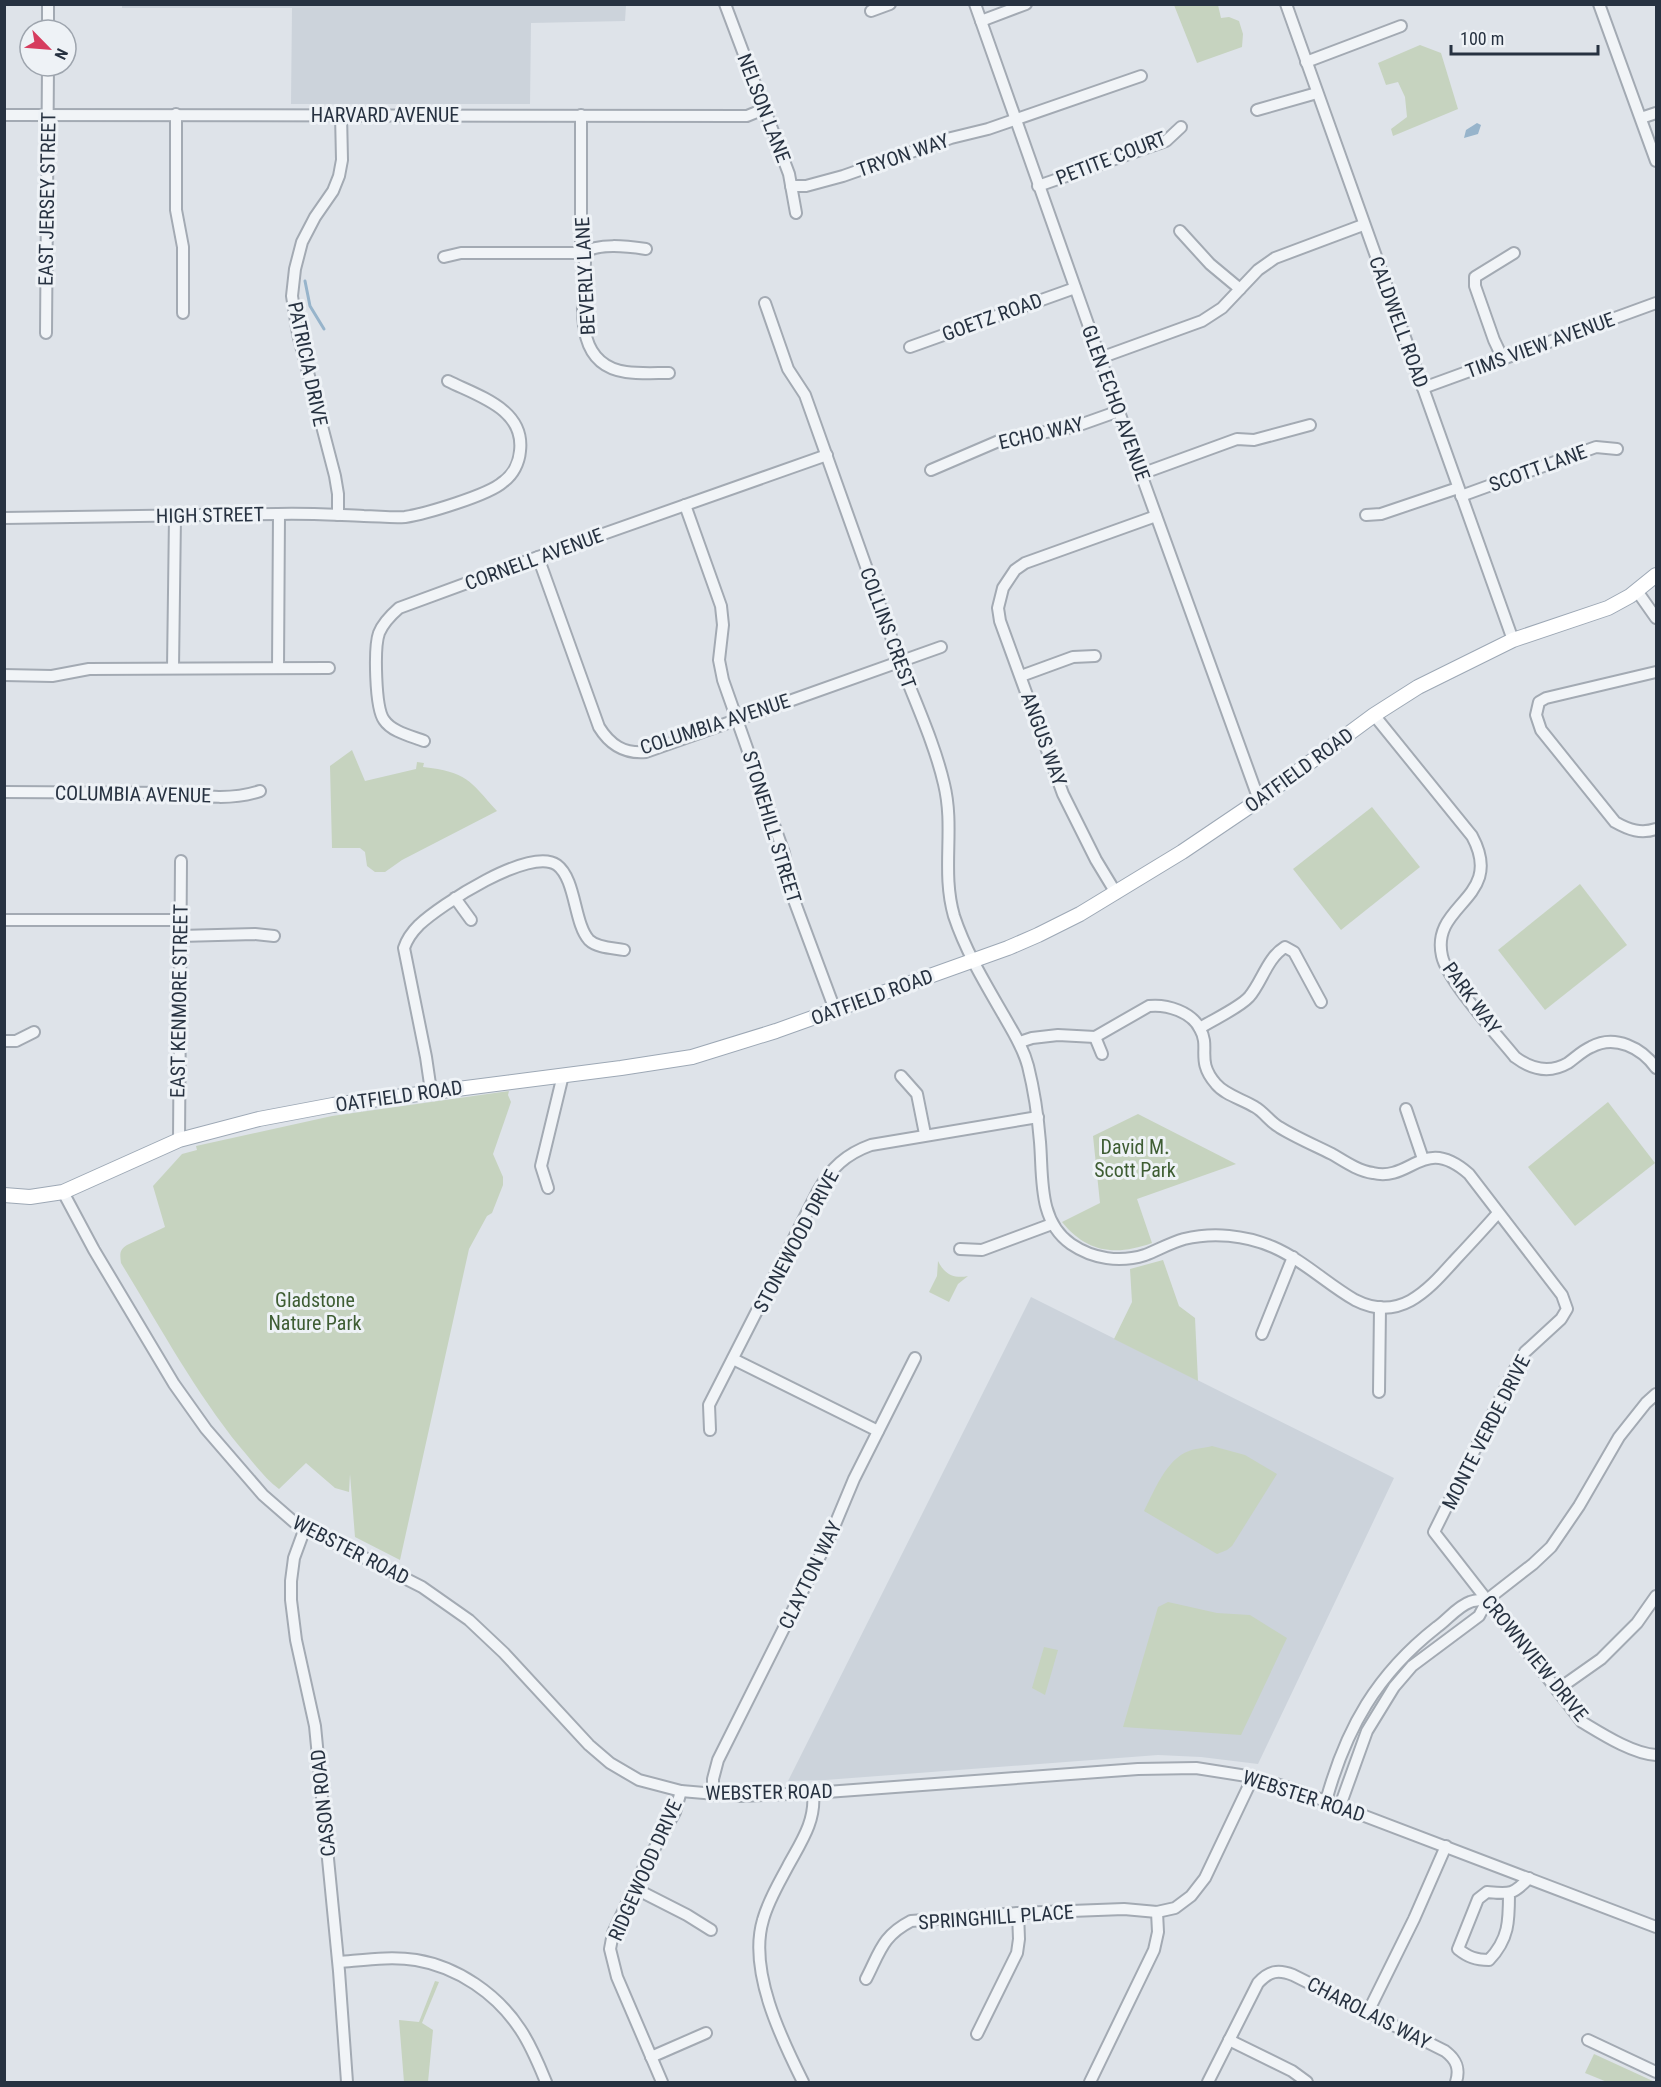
<svg xmlns="http://www.w3.org/2000/svg" width="1661" height="2087" font-family="'Roboto Condensed',sans-serif">
<style>
.built{fill:#ccd3db}
.green{fill:#c6d3bf}
.water{fill:#97b4cb}
.lines{fill:none;stroke-linecap:round;stroke-linejoin:round}
.stream{stroke:#97b4cb;stroke-width:3}
.minor-casing{stroke:#a3aab3;stroke-width:14}
.major-casing{stroke:#9da8b5;stroke-width:16}
.minor{stroke:#f1f4f7;stroke-width:10}
.major{stroke:#fff;stroke-width:14}
.labels{text-anchor:middle;stroke-width:6;stroke-linejoin:round;paint-order:stroke}
.street-label{font-size:20px;fill:#273241;stroke:#eef2f6}
.park-label{font-size:20px;fill:#3e5d33;stroke:#eef2f6}
</style>
<rect width="100%" height="100%" fill="#dee3e9"/>
<g class="built">
<polygon points="122,5 626,4 626,5 625,21 531,23 530,104 291,104 292,8 122,8"/>
<polygon points="1031,1297 1394,1478 1258,1764 1201,1757 1158,1755 825,1780 788,1781"/>
</g>
<g class="green">
<polygon points="1174,5 1218,5 1221,18 1229,17 1239,21 1243,34 1242,47 1197,63"/>
<polygon points="1420,45 1441,53 1458,109 1393,136 1391,129 1407,117 1405,97 1398,82 1386,85 1378,63"/>
<path d="M352,750L365,781L416,769L417,762L424,763L423,767C467,772 469,780 497,811L402,860L385,872H375L367,866L365,852L360,848H332L330,766Z"/>
<polygon points="1372,807 1420,867 1341,930 1293,869"/>
<polygon points="1580,884 1627,945 1545,1010 1498,950"/>
<path d="M509,1091L508,1095L511,1102L493,1154L503,1177V1185L492,1213L487,1216L469,1249L400,1560L355,1537L350,1474L349,1492L335,1488L306,1463L279,1489C266,1480 252,1461 240,1447C194,1390 159,1325 121,1263C120,1254 119,1250 127,1245L165,1227L153,1186L182,1154L197,1150L196,1146L332,1116Z"/>
<polygon points="1608,1102 1655,1163 1575,1226 1528,1167"/>
<path d="M1138,1114L1236,1164L1137,1199L1152,1243C1116,1256 1087,1253 1062,1222L1100,1203L1093,1136Z"/>
<polygon points="1163,1260 1179,1306 1195,1318 1198,1381 1114,1339 1132,1302 1130,1269"/>
<path d="M938,1261C944,1274 954,1279 968,1276L958,1284L949,1302L929,1292L937,1276Z"/>
<path d="M1212,1446L1245,1455L1277,1474L1232,1546L1227,1550L1217,1554L1144,1511C1154,1492 1166,1459 1189,1451C1196,1448 1205,1448 1212,1446Z"/>
<polygon points="1168,1602 1217,1613 1250,1615 1287,1638 1241,1735 1123,1727 1158,1607"/>
<polygon points="1044,1647 1058,1650 1045,1695 1032,1688"/>
<polygon points="435,1981 439,1982 422,2023 433,2030 428,2082 404,2082 399,2020 419,2022"/>
<polygon points="1594,2054 1655,2082 1607,2082 1585,2073"/>
</g>
<polygon class="water" points="1477,123 1481,125 1478,134 1464,138 1466,130"/>
<g class="lines">
<polyline class="stream" points="305,281 310,306 324,329"/>
<g class="minor-casing">
<g id="minor">
<polyline points="48,4 48,30"/>
<polyline points="725,4 789,174 796,213"/>
<polyline points="975,4 1141,474 1259,800"/>
<polyline points="1286,4 1513,640"/>
<polyline points="1599,4 1656,161"/>
<polyline points="871,11 890,4"/>
<polyline points="981,21 1026,4"/>
<polyline points="1306,62 1401,26"/>
<polyline points="1257,110 1317,93"/>
<polyline points="176,114 176,210 183,247 183,313"/>
<polyline points="4,115 747,116 764,109"/>
<path d="M581,115V253L585,262C584,302 571,364 626,372C640,374 655,373 669,373"/>
<polyline points="1641,118 1656,113"/>
<polyline points="791,186 806,186 843,176 951,138 988,129 1141,76"/>
<polyline points="1038,186 1166,141 1181,127"/>
<polyline points="1180,231 1210,264 1240,289"/>
<path d="M444,257L461,253H581C600,243 625,246 646,249"/>
<path d="M765,303L788,369L805,395C836,483 867,571 899,659C914,700 934,741 944,784C955,829 941,871 954,916C966,952 985,983 1004,1016C1013,1032 1023,1047 1028,1066C1034,1090 1038,1117 1040,1142C1043,1178 1038,1221 1071,1244C1093,1259 1120,1263 1145,1255C1158,1250 1170,1243 1184,1239C1213,1232 1245,1235 1273,1247C1303,1260 1327,1284 1355,1300C1400,1323 1428,1290 1455,1260C1470,1244 1484,1229 1498,1213"/>
<polyline points="46,333 48,66"/>
<polyline points="910,347 1075,288"/>
<polyline points="1100,358 1202,321 1222,308 1258,270 1275,258 1363,225"/>
<polyline points="1503,359 1494,340 1475,286 1475,277 1514,253"/>
<polyline points="1423,388 1656,303"/>
<polyline points="931,470 1001,440 1074,427 1119,411"/>
<polyline points="1141,474 1237,439 1254,440 1310,425"/>
<polyline points="1461,496 1596,447 1617,449"/>
<polyline points="685,505 721,606 723,625 719,660 723,680 784,853 791,892 835,1010"/>
<polyline points="338,515 338,494 335,476 298,334 292,296 295,269 302,242 315,217 333,191 339,176 342,160 341,114"/>
<polyline points="1366,515 1381,514 1458,488"/>
<path d="M4,518C96,517 187,515 278,514C306,513 335,515 364,516C377,516 392,518 405,517C425,514 489,495 503,482C513,475 519,463 520,451C525,409 478,396 448,381"/>
<path d="M538,557L599,727C610,745 624,754 646,752L941,647"/>
<polyline points="1637,591 1656,618"/>
<polyline points="173,668 175,516"/>
<polyline points="278,668 279,514"/>
<path d="M1656,672L1546,698L1539,702L1536,715L1541,730L1615,822C1629,830 1641,834 1656,829"/>
<polyline points="4,675 52,676 89,669 329,668"/>
<polyline points="1021,676 1073,657 1095,656"/>
<path d="M1374,715L1472,836C1506,899 1430,903 1442,956C1447,980 1498,1036 1515,1057C1531,1069 1549,1074 1568,1063C1575,1058 1582,1051 1591,1047C1615,1034 1642,1048 1656,1068"/>
<path d="M424,741C411,736 392,732 384,720C375,708 374,647 379,633C383,623 391,615 399,608L538,557L827,455"/>
<path d="M4,792L177,793C205,797 233,800 260,791"/>
<polyline points="1116,893 1096,860 1063,794 1000,621 998,608 1003,588 1015,570 1025,563 1156,516"/>
<polyline points="455,898 471,920"/>
<polyline points="4,920 180,920"/>
<polyline points="180,936 255,934 274,936"/>
<path d="M1200,1028C1214,1019 1239,1008 1249,997C1262,982 1267,958 1285,947L1294,952L1321,1002"/>
<polyline points="1095,1037 1102,1054"/>
<polyline points="4,1041 16,1041 34,1032"/>
<path d="M1020,1042L1032,1038L1058,1035L1095,1037L1149,1006C1167,1004 1192,1012 1200,1029C1211,1048 1195,1060 1216,1084C1225,1095 1242,1099 1255,1107C1264,1112 1270,1122 1279,1127C1295,1137 1314,1145 1332,1154C1344,1161 1358,1171 1373,1173C1412,1182 1423,1134 1469,1174L1562,1295L1567,1309L1561,1319L1525,1352L1515,1369L1434,1532L1582,1722C1602,1734 1633,1754 1656,1755"/>
<polyline points="901,1076 917,1094 925,1134"/>
<path d="M431,1091L426,1057L404,948C407,939 412,932 419,925C440,905 530,846 557,865C576,879 574,924 589,940C597,948 614,948 624,950"/>
<polyline points="1406,1109 1423,1159"/>
<polyline points="179,1140 181,861"/>
<polyline points="548,1188 541,1166 563,1075"/>
<polyline points="63,1192 94,1250 174,1384 206,1429 263,1495 294,1522 422,1587 469,1620 504,1653 589,1745 610,1763 639,1780 681,1791 739,1796 813,1793 1138,1769 1196,1768 1253,1777 1299,1791 1656,1927"/>
<polyline points="960,1249 982,1250 1052,1224"/>
<polyline points="1262,1334 1293,1257"/>
<polyline points="733,1359 878,1431"/>
<polyline points="1379,1392 1380,1307"/>
<path d="M710,1430L709,1405L818,1191C831,1168 846,1154 871,1145L1038,1117"/>
<polyline points="305,1528 294,1558 291,1581 291,1600 296,1640 315,1726 339,1971 347,2082"/>
<polyline points="1557,1690 1601,1659 1637,1623 1656,1596"/>
<polyline points="713,1795 713,1779 718,1760 831,1534 854,1479 915,1358"/>
<path d="M1326,1801C1346,1728 1377,1674 1437,1627C1447,1620 1458,1606 1470,1602C1475,1600 1482,1600 1488,1599"/>
<polyline points="1340,1806 1367,1731 1394,1687 1412,1666 1479,1616 1488,1599 1533,1564 1551,1547 1579,1506 1619,1437 1646,1403 1656,1394"/>
<polyline points="634,1888 687,1915 711,1930"/>
<path d="M1509,1894C1509,1921 1509,1939 1489,1960C1476,1960 1468,1957 1458,1949L1478,1899L1487,1892C1510,1894 1513,1895 1529,1878"/>
<path d="M339,1962C364,1960 391,1956 416,1960C458,1967 497,1994 520,2029C531,2045 539,2065 546,2082"/>
<path d="M866,1979C880,1952 882,1936 911,1921L1018,1913L1124,1909L1157,1912L1175,1908L1191,1896L1205,1878L1253,1777"/>
<polyline points="1368,2012 1414,1919 1446,1846"/>
<polyline points="977,2034 1017,1953 1019,1939 1018,1913"/>
<polyline points="1229,2040 1292,2071 1307,2082"/>
<polyline points="1588,2040 1656,2072"/>
<polyline points="651,2057 706,2033"/>
<polyline points="662,2082 617,1977 610,1949 613,1933 644,1867 675,1812 681,1791"/>
<path d="M803,2082C781,2038 748,1970 763,1920C768,1901 779,1883 788,1866C801,1842 816,1821 813,1793"/>
<polyline points="1090,2082 1154,1950 1158,1932 1157,1912"/>
<path d="M1208,2082L1258,1983C1269,1971 1278,1969 1293,1975L1445,2051C1457,2060 1460,2069 1456,2082"/>
</g>
</g>
<g class="major-casing">
<polyline id="major" points="4,1195 30,1197 63,1192 179,1140 259,1119 333,1105 621,1068 692,1057 776,1031 1008,948 1038,935 1080,914 1182,852 1259,800 1374,715 1418,687 1513,640 1608,608 1630,596 1656,575"/>
</g>
<use href="#minor" class="minor"/>
<use href="#major" class="major"/>
</g>
<g class="labels">
<g class="street-label">
<text transform="translate(764 108) rotate(69)" y="7">NELSON LANE</text>
<text x="385" y="122">HARVARD AVENUE</text>
<text transform="translate(903 155) rotate(-19)" y="7">TRYON WAY</text>
<text transform="translate(1111 158) rotate(-21)" y="7">PETITE COURT</text>
<text transform="translate(47 199) rotate(-89)" y="7">EAST JERSEY STREET</text>
<text transform="translate(585 276) rotate(-93)" y="7">BEVERLY LANE</text>
<text transform="translate(992 317) rotate(-20)" y="7">GOETZ ROAD</text>
<text transform="translate(1399 322) rotate(70)" y="7">CALDWELL ROAD</text>
<text transform="translate(1540 345) rotate(-20)" y="7">TIMS VIEW AVENUE</text>
<text transform="translate(308 364) rotate(78)" y="7">PATRICIA DRIVE</text>
<text transform="translate(1116 403) rotate(70)" y="7">GLEN ECHO AVENUE</text>
<text transform="translate(1041 433) rotate(-13)" y="7">ECHO WAY</text>
<text transform="translate(1538 468) rotate(-20)" y="7">SCOTT LANE</text>
<text transform="translate(210 515) rotate(-1)" y="7">HIGH STREET</text>
<text transform="translate(534 559) rotate(-20)" y="7">CORNELL AVENUE</text>
<text transform="translate(888 628) rotate(70)" y="7">COLLINS CREST</text>
<text transform="translate(715 724) rotate(-18)" y="7">COLUMBIA AVENUE</text>
<text transform="translate(1044 739) rotate(70)" y="7">ANGUS WAY</text>
<text transform="translate(1299 770) rotate(-36)" y="7">OATFIELD ROAD</text>
<text transform="translate(133 794) rotate(1)" y="7">COLUMBIA AVENUE</text>
<text transform="translate(772 827) rotate(73)" y="7">STONEHILL STREET</text>
<text transform="translate(872 997) rotate(-20)" y="7">OATFIELD ROAD</text>
<text transform="translate(1472 998) rotate(54)" y="7">PARK WAY</text>
<text transform="translate(179 1001) rotate(-89)" y="7">EAST KENMORE STREET</text>
<text transform="translate(399 1096) rotate(-8)" y="7">OATFIELD ROAD</text>
<text transform="translate(796 1241) rotate(-62)" y="7">STONEWOOD DRIVE</text>
<text transform="translate(1486 1432) rotate(-63)" y="7">MONTE VERDE DRIVE</text>
<text transform="translate(351 1550) rotate(27)" y="7">WEBSTER ROAD</text>
<text transform="translate(810 1575) rotate(-64)" y="7">CLAYTON WAY</text>
<text transform="translate(1535 1658) rotate(51)" y="7">CROWNVIEW DRIVE</text>
<text transform="translate(769 1792) rotate(-1)" y="7">WEBSTER ROAD</text>
<text transform="translate(1304 1796) rotate(18)" y="7">WEBSTER ROAD</text>
<text transform="translate(323 1803) rotate(-96)" y="7">CASON ROAD</text>
<text transform="translate(645 1870) rotate(-66)" y="7">RIDGEWOOD DRIVE</text>
<text transform="translate(996 1917) rotate(-4)" y="7">SPRINGHILL PLACE</text>
<text transform="translate(1369 2013) rotate(27)" y="7">CHAROLAIS WAY</text>
</g>
<g class="park-label">
<text x="1135" y="1154">David M.<tspan x="1135" dy="23">Scott Park</tspan></text>
<text x="315" y="1307">Gladstone<tspan x="315" dy="23">Nature Park</tspan></text>
</g>
</g>
<rect width="1661" height="2087" fill="none" stroke="#273241" stroke-width="12"/>
<g transform="translate(48 48) rotate(115)"><circle r="28" fill="#eef2f6" stroke="#9ea5ae" stroke-width="1.5"/>
<path d="M0-4.5L10 22L0 15L-10 22Z" fill="#d63c5e"/>
<text y="-9" font-size="16" font-weight="bold" text-anchor="middle" fill="#273241">N</text>
</g>
<path d="M1451 45v9h147v-9" fill="none" stroke="#273241" stroke-width="3"/>
<text x="1460" y="45" font-size="18" fill="#273241" stroke="#eef2f6" stroke-width="4.5" paint-order="stroke">100 m</text>
</svg>
